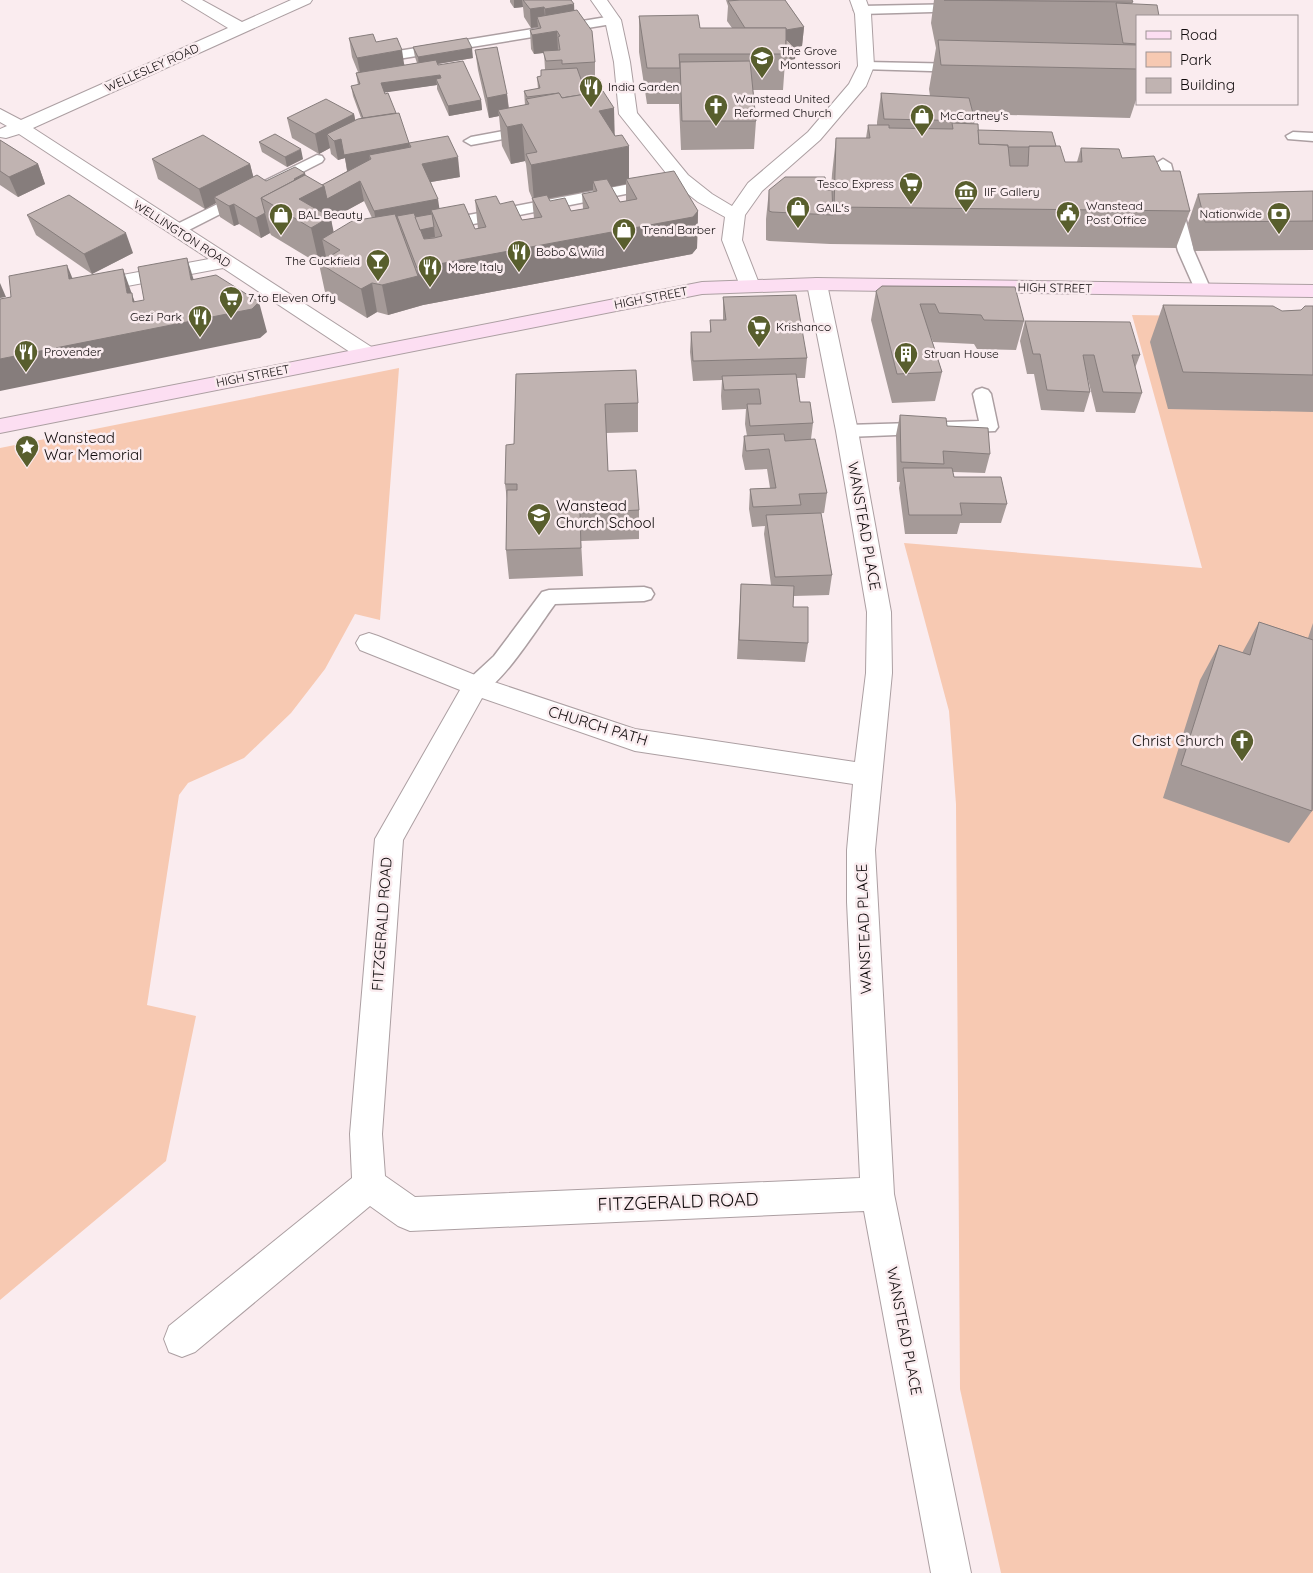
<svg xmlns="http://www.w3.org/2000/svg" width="1313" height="1573" font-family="Quicksand,sans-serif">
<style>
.green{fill:#f7c9b2}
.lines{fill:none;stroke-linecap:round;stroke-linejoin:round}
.lane-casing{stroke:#ac9fa2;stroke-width:3}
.street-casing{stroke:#ac9fa2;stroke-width:2}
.secondary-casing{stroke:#ac9fa2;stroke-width:2}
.lane{fill:#fff;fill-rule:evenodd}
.street{fill:#fff;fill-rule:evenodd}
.secondary{fill:#fcdef2;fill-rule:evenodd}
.wall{fill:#a59a98;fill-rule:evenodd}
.shaded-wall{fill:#867d7c}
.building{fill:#c0b3b1;stroke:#867d7c}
.labels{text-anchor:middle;stroke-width:5;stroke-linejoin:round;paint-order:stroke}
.far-poi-label{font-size:12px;fill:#100b0c;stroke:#faecef;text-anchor:start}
.far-street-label{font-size:12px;fill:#100b0c;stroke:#faecef}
.poi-label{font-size:15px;fill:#100b0c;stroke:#faecef;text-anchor:start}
.street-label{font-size:15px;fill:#100b0c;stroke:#faecef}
.near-street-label{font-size:18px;fill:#100b0c;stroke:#faecef}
</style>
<rect width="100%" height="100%" fill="#faecef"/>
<g class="green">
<polygon points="1132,315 1313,318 1313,1573 1001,1573 960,1389 956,804 949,711 904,543 1202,568"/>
<polygon points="399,368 380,620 355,614 325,669 291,713 244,758 188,783 179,795 147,1005 196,1016 166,1161 0,1300 0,448"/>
</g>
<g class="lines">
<g class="lane-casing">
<g id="lane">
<polygon points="963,4 970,8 968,11 861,14 854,10 861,6"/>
<polygon points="613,16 618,17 620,20 618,23 398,59 391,55 398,51"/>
<polygon points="866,62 965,64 972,68 965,72 861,69 859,66 861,63"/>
<polygon points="531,126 536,127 538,130 536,133 471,145 464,141 471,137"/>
<polygon points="1293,132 1313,133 1313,141 1288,139 1286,136"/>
<polygon points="317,155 322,156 324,159 322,162 183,233 177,235 169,230 171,227"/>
<polygon points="1163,159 1171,164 1194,251 1211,290 1209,294 1197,294 1178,251 1155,164"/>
<polygon points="656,179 661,181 664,184 661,187 448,229 440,224 448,219"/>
<polygon points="982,388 988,390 991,394 998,427 995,431 847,437 841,435 838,431 841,427 847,425 979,421 973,394 976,390"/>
<path d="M644,587L651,589L654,594L651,599L644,601L555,604C538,627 506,679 483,692C478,695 474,694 468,692L465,686L468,680L494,656L542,592L549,590Z"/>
</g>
</g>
<g class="street-casing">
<g id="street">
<polygon points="182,0 202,0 242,22 291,0 312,0 310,3 33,128 373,348 377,353 373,358 366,360 359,358 223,268 90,293 83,291 80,287 83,283 90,281 209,259 19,134 6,138 0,137 0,129 7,126 0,122 0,109 21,120 228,28"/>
<polygon points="591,0 607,0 621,20 630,62 637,113 688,175 712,194 732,206 748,183 808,132 849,84 858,66 855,14 850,0 866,0 871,14 874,66 866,86 820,140 762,191 745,215 742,240 760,286 757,290 750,292 743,290 740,286 722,240 725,217 698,202 674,183 619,114 614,62 605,20"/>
<path d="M817,278L824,280L827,284L858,431L891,612L892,673L875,850L894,1194L971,1573H931L864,1211L410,1231L398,1226L370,1206L195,1352L182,1357L169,1352L164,1339L169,1326L352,1178L350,1134L375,839L460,690L360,650L356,643L360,636L369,633L378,636L485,679L635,729L855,762L866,673L867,612L836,431L807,284L810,280ZM482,698L635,751L853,784L847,850V902L860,1178L415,1197L385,1176L382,1134L403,840Z"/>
</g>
</g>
<g class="secondary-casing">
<polygon id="secondary" points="817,278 1313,285 1313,297 817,290 702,294 0,433 0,419 702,282"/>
</g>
<use href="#lane" class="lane"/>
<use href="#street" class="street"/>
<use href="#secondary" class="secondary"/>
</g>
<g class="wall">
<path d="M510,0H571L574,11L595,62V80L601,92L615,136L629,178L698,211L697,248L692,254L423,305L388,315L377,312L367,318L325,292L319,264L271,235L270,233L261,238L239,224L234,226L220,217L216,203L205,209L158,179L152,159L250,164L253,177L266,181L306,176L322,185L347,171L345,158L338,160L331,154L330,148L319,154L292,138L287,118L354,114L355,120L361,118L353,96L351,86L358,85L356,73L358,72L352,57L349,38L376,42L405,65L417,63L415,57L413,47L473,58L438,64L481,100L482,110L449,116L437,89V85L384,92L409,143L460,177L431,182L439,208L475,229H478L475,200L500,204L522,220L534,218L532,198L529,191L526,164L525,161L511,164L502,146L499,116L489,118L478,70L475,50L507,94L509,108L525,105L524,91L538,89L537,77L541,76L545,69L544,53L534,54L531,49L530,30L538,28V27L531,28L524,17L523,7L514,8L510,2ZM626,184V201L620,202L611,187ZM593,190V192L582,194L583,209L571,211L550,201L549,199ZM364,201L372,218L333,233L331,219Z"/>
<polygon points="726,0 785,0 804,27 802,46 794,47 796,49 795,59 789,60 788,62 785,62 783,90 753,90 756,121 754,149 681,150 679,104 647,104 639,52 639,16 700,28 732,28 727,21 728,6"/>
<polygon points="934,0 1132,0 1133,2 1132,4 1137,16 1137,97 1130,118 973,114 975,121 974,123 978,130 1056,146 1065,162 1077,162 1081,148 1122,158 1161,171 1190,211 1176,248 830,244 769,241 766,240 766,219 769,190 831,190 832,174 836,138 866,138 868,125 877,125 877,122 881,93 930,96 929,89 936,48 931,23"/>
<polygon points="0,140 38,164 45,184 18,197 0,185"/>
<polygon points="259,142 303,159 287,167 262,152"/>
<polygon points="1313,191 1313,250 1194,251 1188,223 1198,194"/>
<polygon points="27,215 133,253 92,274 36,235"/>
<polygon points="876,291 1024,321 1016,350 977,349 974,344 933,342 930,334 942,372 935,401 892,403 871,320"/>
<polygon points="723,297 807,358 805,378 797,378 800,402 813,423 811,439 827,493 824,513 804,514 832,575 829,595 794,596 793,607 808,643 805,662 737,659 741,584 771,585 764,534 765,526 752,527 749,509 750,489 770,488 767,469 745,470 742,456 744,436 747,436 745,424 746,409 722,410 721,396 722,380 693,381 690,352 691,332 710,332 710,320 723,320"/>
<polygon points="1163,305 1282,311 1301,310 1313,306 1313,412 1168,409 1150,342"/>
<polygon points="1025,321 1140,355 1135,368 1142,393 1135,413 1096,412 1087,375 1090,392 1084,412 1041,410 1034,374 1027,374 1020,341"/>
<polygon points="516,374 638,403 638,432 606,433 608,471 639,510 639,539 581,541 583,576 509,579 506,550 507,500 505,484 514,444"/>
<polygon points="900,415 947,426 990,454 985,473 953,472 954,477 1007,504 1001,523 960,523 957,534 905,534 899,488 900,482 897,482 896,435"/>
<polygon points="1259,622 1308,638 1313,623 1313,809 1312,811 1289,843 1163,798 1200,680 1219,645 1242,653"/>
</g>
<g class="shaded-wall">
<polygon points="514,0 522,0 523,7 514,8"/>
<polygon points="574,4 575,23 546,28 545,9"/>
<polygon points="544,7 546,26 537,17 538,27 531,28 530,9"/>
<polygon points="804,27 802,46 774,51 775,32"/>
<polygon points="557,31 558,51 534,54 532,35"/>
<polygon points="472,48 473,58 419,67 418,57"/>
<polygon points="796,49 795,59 789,60 789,52 788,50"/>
<polygon points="402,50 405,70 361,77 357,58"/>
<polygon points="440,75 441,85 436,79 437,85 382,93 381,83"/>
<polygon points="507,94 509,114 498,110 499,116 489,118 487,98"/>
<polygon points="568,99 614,108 615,145"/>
<polygon points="481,100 482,110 449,116 448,106"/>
<polygon points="354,114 358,134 409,143 412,163 371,159 369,155 372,170 348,175 345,158 338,160 334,141 327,134 330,148 319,154 315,134"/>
<polygon points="522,124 525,161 511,164 507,127"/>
<polygon points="629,146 629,183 626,179 626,184 596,190 593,181 593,190 534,201 531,165"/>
<polygon points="301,149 303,159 287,167 285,157"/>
<polygon points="458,157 460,177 425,183 422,164"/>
<polygon points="38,164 45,184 18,197 9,177"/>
<polygon points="250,164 255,183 214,197 216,203 205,209 199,189"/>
<polygon points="305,173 310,193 324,186 360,181 364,201 331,219 337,248 322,239 327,261 319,263 311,228 285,202 294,179"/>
<polygon points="438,199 441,219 431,210 433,220 397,216 399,227 378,231 374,211"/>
<polygon points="234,204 239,224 234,226 229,206"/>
<polygon points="698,211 697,248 692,254 423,305 388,315 382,285 418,276 417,268"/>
<polygon points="265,213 270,233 261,238 256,218"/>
<polygon points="434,227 435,237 407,242 403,233"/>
<polygon points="126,233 133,253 92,274 84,254"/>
<polygon points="187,258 196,287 191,280"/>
<polygon points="67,265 79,294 69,279"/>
<polygon points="123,269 142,322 259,302 267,332 260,338 0,391 0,359 127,293"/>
<polygon points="0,283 6,297 0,298"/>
<polygon points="372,283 377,312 367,318 361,289"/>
</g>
<g class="building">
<polygon points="523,0 571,0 574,4 545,9 544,7 530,9"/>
<polygon points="740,0 785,0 804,27 786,30 786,28 745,28 728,1"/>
<polygon points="944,0 1132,0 1133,2"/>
<polygon points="1116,3 1157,5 1159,16 1137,16 1137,44 1123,43"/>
<polygon points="577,10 592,31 595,62 562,64 562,60 546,61 543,51 560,50 558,37 560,36 557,31 532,35 530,30 541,28 537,17"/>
<polygon points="698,15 700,28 786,28 786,54 679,54 680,68 647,68 639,16"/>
<polygon points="373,34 376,42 397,38 402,50 357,58 349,38"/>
<polygon points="467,38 472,48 418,57 413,47"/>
<polygon points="786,40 787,40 796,49 788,50 789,52 786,52"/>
<polygon points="938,40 1137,45 1137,69 941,65"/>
<polygon points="497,47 507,94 487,98 475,50"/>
<polygon points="436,60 438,65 463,61 481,100 448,106 436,79 441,78 440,75 381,83 385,94 388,93 396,113 363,118 351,86 360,84 356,73"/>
<polygon points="750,61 756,121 682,121 680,62"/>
<polygon points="577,68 582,82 600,79 601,92 567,97 562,98 559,93 527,97 524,91 540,88 537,77 541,76 541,70"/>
<polygon points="603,91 614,108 599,111 615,136 622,135 629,146 531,165 526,154 537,152 522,124 507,127 498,110 529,104 526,99 559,93 562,98"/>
<polygon points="881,93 969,98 975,121 884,119"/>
<polygon points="326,99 354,114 315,134 287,118"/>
<polygon points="399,113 409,143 344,155 341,139 334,141 327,134 358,119"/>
<polygon points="952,123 978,124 979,144 1008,145 1010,166 1028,166 1029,146 1060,146 1065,162 1082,162 1081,148 1119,149 1122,158 1154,156 1161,171 1180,171 1190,211 834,207 836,138 870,138 868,125 889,125 889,128 953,129"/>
<polygon points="978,130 1052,132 1056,146 1029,146 1029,147 1008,147 1008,145 979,144"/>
<polygon points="275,134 301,149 285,157 259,142"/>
<polygon points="203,135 250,164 199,189 152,159"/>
<polygon points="448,136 458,157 422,164 438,199 374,211 360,181 327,199 324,186 322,185 371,159 369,155 411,147 409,143"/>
<polygon points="0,140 38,164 9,177 0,171"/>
<polygon points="295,167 305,173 294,179 295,180 261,198 265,213 256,218 234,204 229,206 214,197 257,175 266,181"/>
<polygon points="674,171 698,211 693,217 417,268 397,216 414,213 424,239 434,238 442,236 431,210 464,204 475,229 486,227 475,200 496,196 500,204 513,201 522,220 542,217 532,198 547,195 550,201 565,198 571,211 589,208 582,194 597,191 593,181 607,179 620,202 637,199 626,179"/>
<polygon points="305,175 324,186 299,199 330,217 311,228 261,198"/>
<polygon points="785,177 825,177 826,190 832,190 833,215 772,212 769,211 769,190"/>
<polygon points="1313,191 1313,221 1205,222 1198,194"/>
<polygon points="69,195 126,233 84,254 27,215"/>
<polygon points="395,214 418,276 382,285 372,283 361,289 319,263 340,250 322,239 352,221"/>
<polygon points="432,214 434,227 420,230 415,217"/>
<polygon points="187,258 191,280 216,275 259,302 252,309 0,359 0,299 11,297 9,276 67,265 69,279 123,269 127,293 132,293 133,302 144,300 138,267"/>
<polygon points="882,286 1015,287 1024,321 984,320 981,315 939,313 935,304 920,304 942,372 897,374 876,291"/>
<polygon points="796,295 807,358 693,361 691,332 711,332 710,320 726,320 723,297"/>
<polygon points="1163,305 1273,306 1282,311 1301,310 1305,306 1313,306 1313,375 1183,372"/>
<polygon points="1025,321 1130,322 1140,355 1132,355 1142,393 1103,392 1094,355 1083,355 1090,392 1047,390 1040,354 1033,354"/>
<polygon points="636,370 638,403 605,404 608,471 636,470 639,510 580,513 581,548 506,550 507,490 517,490 517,484 505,484 506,445 514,444 516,374"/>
<polygon points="796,374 800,402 810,402 813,423 750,426 747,404 761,404 759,389 724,390 722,376"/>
<polygon points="900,415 946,418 947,426 988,428 990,454 943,451 944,464 901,462"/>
<polygon points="784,434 785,441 815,439 827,493 799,494 801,505 753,507 750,489 776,488 769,449 746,451 744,436"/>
<polygon points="903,468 952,468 954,477 1001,477 1007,504 960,503 962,515 909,515"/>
<polygon points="821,513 832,575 775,577 766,515"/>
<polygon points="741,584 794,586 793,607 808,607 808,643 739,640"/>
<polygon points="1259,622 1313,640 1312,811 1181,765 1219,645 1250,655"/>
</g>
<defs>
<g id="school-pin" transform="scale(1.25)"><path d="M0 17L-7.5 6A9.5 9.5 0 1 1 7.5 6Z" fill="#585e2d" stroke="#faecef"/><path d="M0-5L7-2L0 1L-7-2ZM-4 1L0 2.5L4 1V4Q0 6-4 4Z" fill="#fff"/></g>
<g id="restaurant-pin" transform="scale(1.25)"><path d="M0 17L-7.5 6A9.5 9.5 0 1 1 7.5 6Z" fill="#585e2d" stroke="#faecef"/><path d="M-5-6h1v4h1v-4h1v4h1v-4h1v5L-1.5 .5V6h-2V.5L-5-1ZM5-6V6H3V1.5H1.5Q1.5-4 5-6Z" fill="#fff"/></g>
<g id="church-pin" transform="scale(1.25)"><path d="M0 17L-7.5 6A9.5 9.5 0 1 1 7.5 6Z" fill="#585e2d" stroke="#faecef"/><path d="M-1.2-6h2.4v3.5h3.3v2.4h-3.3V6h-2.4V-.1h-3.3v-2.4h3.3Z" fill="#fff"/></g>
<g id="shop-pin" transform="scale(1.25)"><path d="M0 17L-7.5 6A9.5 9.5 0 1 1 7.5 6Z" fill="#585e2d" stroke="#faecef"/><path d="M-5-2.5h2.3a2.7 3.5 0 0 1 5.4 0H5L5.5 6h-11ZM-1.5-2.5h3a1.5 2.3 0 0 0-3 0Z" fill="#fff"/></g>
<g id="supermarket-pin" transform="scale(1.25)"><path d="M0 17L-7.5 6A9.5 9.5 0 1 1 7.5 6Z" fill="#585e2d" stroke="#faecef"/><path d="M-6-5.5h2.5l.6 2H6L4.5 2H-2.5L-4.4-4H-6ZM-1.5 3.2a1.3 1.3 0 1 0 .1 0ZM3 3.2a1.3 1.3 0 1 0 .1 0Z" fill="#fff"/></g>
<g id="museum-pin" transform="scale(1.25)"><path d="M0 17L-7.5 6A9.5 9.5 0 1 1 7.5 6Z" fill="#585e2d" stroke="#faecef"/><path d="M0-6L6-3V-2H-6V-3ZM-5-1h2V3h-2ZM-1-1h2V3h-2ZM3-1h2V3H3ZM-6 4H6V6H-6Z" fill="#fff"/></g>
<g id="civic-pin" transform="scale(1.25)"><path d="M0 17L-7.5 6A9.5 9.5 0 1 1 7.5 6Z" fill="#585e2d" stroke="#faecef"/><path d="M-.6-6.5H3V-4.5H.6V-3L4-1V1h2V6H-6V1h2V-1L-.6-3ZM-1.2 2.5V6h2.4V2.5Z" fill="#fff"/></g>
<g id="bank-pin" transform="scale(1.25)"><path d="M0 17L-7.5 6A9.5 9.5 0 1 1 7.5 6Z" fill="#585e2d" stroke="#faecef"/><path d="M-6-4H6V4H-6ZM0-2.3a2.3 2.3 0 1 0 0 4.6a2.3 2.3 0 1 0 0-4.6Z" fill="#fff"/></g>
<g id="bar-pin" transform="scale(1.25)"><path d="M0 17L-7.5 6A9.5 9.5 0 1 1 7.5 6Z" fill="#585e2d" stroke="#faecef"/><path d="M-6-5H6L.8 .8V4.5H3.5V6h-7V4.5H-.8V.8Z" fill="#fff"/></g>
<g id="building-pin" transform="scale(1.25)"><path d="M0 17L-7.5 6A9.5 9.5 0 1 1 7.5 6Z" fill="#585e2d" stroke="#faecef"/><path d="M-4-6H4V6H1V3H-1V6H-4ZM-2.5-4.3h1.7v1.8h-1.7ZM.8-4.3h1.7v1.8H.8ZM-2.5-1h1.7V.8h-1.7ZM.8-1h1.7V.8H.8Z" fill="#fff"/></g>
<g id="sight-pin" transform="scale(1.25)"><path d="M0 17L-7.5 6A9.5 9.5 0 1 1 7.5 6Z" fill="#585e2d" stroke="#faecef"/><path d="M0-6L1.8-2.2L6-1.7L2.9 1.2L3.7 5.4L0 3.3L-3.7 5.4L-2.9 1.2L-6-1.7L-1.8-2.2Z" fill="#fff"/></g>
</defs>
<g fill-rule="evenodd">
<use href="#school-pin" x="762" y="58"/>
<use href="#restaurant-pin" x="591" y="87"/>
<use href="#church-pin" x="716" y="106"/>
<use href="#shop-pin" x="922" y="116"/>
<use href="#supermarket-pin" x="911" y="184"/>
<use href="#museum-pin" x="966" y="192"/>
<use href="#shop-pin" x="798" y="208"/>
<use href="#civic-pin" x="1068" y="213"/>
<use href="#bank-pin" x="1279" y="214"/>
<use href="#shop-pin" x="281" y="215"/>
<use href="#shop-pin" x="624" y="230"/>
<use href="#restaurant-pin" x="519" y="252"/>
<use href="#bar-pin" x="378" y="261"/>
<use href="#restaurant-pin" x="430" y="267"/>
<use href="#supermarket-pin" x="231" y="298"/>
<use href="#restaurant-pin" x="200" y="317"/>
<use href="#supermarket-pin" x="759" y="327"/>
<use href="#restaurant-pin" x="26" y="352"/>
<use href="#building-pin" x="906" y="354"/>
<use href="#sight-pin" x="27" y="447"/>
<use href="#school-pin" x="539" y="515"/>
<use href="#church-pin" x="1242" y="741"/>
</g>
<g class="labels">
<g class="far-poi-label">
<text x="780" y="55">The Grove<tspan x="780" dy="14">Montessori</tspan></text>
<text x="608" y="91">India Garden</text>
<text x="734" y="103">Wanstead United<tspan x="734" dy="14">Reformed Church</tspan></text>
<text x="940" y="120">McCartney's</text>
<text x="894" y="188" text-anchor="end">Tesco Express</text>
<text x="984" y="196">IIF Gallery</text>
<text x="1086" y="210">Wanstead<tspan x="1086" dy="14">Post Office</tspan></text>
<text x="816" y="212">GAIL's</text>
<text x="1262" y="218" text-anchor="end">Nationwide</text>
<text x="298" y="219">BAL Beauty</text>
<text x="642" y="234">Trend Barber</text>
<text x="536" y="256">Bobo &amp; Wild</text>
<text x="360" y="265" text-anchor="end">The Cuckfield</text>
<text x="448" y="271">More Italy</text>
<text x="248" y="302">7 to Eleven Offy</text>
<text x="182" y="321" text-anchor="end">Gezi Park</text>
<text x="776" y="331">Krishanco</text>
<text x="44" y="356">Provender</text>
<text x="924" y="358">Struan House</text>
</g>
<g class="far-street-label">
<text transform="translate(152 68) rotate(-24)" y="4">WELLESLEY ROAD</text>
<text transform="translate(182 234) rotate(33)" y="4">WELLINGTON ROAD</text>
<text transform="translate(1055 288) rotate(1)" y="4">HIGH STREET</text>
<text transform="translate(651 298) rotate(-11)" y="4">HIGH STREET</text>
<text transform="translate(253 376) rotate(-11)" y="4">HIGH STREET</text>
</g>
<g class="poi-label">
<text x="44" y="443">Wanstead<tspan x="44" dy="17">War Memorial</tspan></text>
<text x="556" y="511">Wanstead<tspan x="556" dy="17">Church School</tspan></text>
<text x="1224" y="746" text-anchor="end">Christ Church</text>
</g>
<g class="street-label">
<text transform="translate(864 526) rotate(80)" y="5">WANSTEAD PLACE</text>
<text transform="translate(598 726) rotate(17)" y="5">CHURCH PATH</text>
<text transform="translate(382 924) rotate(-86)" y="5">FITZGERALD ROAD</text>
<text transform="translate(864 929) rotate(-92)" y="5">WANSTEAD PLACE</text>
<text transform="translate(904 1331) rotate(79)" y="5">WANSTEAD PLACE</text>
</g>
<g class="near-street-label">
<text transform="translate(678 1202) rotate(-2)" y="6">FITZGERALD ROAD</text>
</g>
</g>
<rect x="1136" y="15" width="162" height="90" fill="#faecef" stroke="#9c9294"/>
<rect x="1146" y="31" width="25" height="8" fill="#fcdef2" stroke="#9c9294"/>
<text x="1180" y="40" font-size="15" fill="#100b0c">Road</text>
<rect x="1146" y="52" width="25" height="15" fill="#f7c9b2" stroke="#9c9294"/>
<text x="1180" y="65" font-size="15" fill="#100b0c">Park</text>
<rect x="1146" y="78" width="25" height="15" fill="#c0b3b1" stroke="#9c9294"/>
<text x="1180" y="90" font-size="15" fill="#100b0c">Building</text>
</svg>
